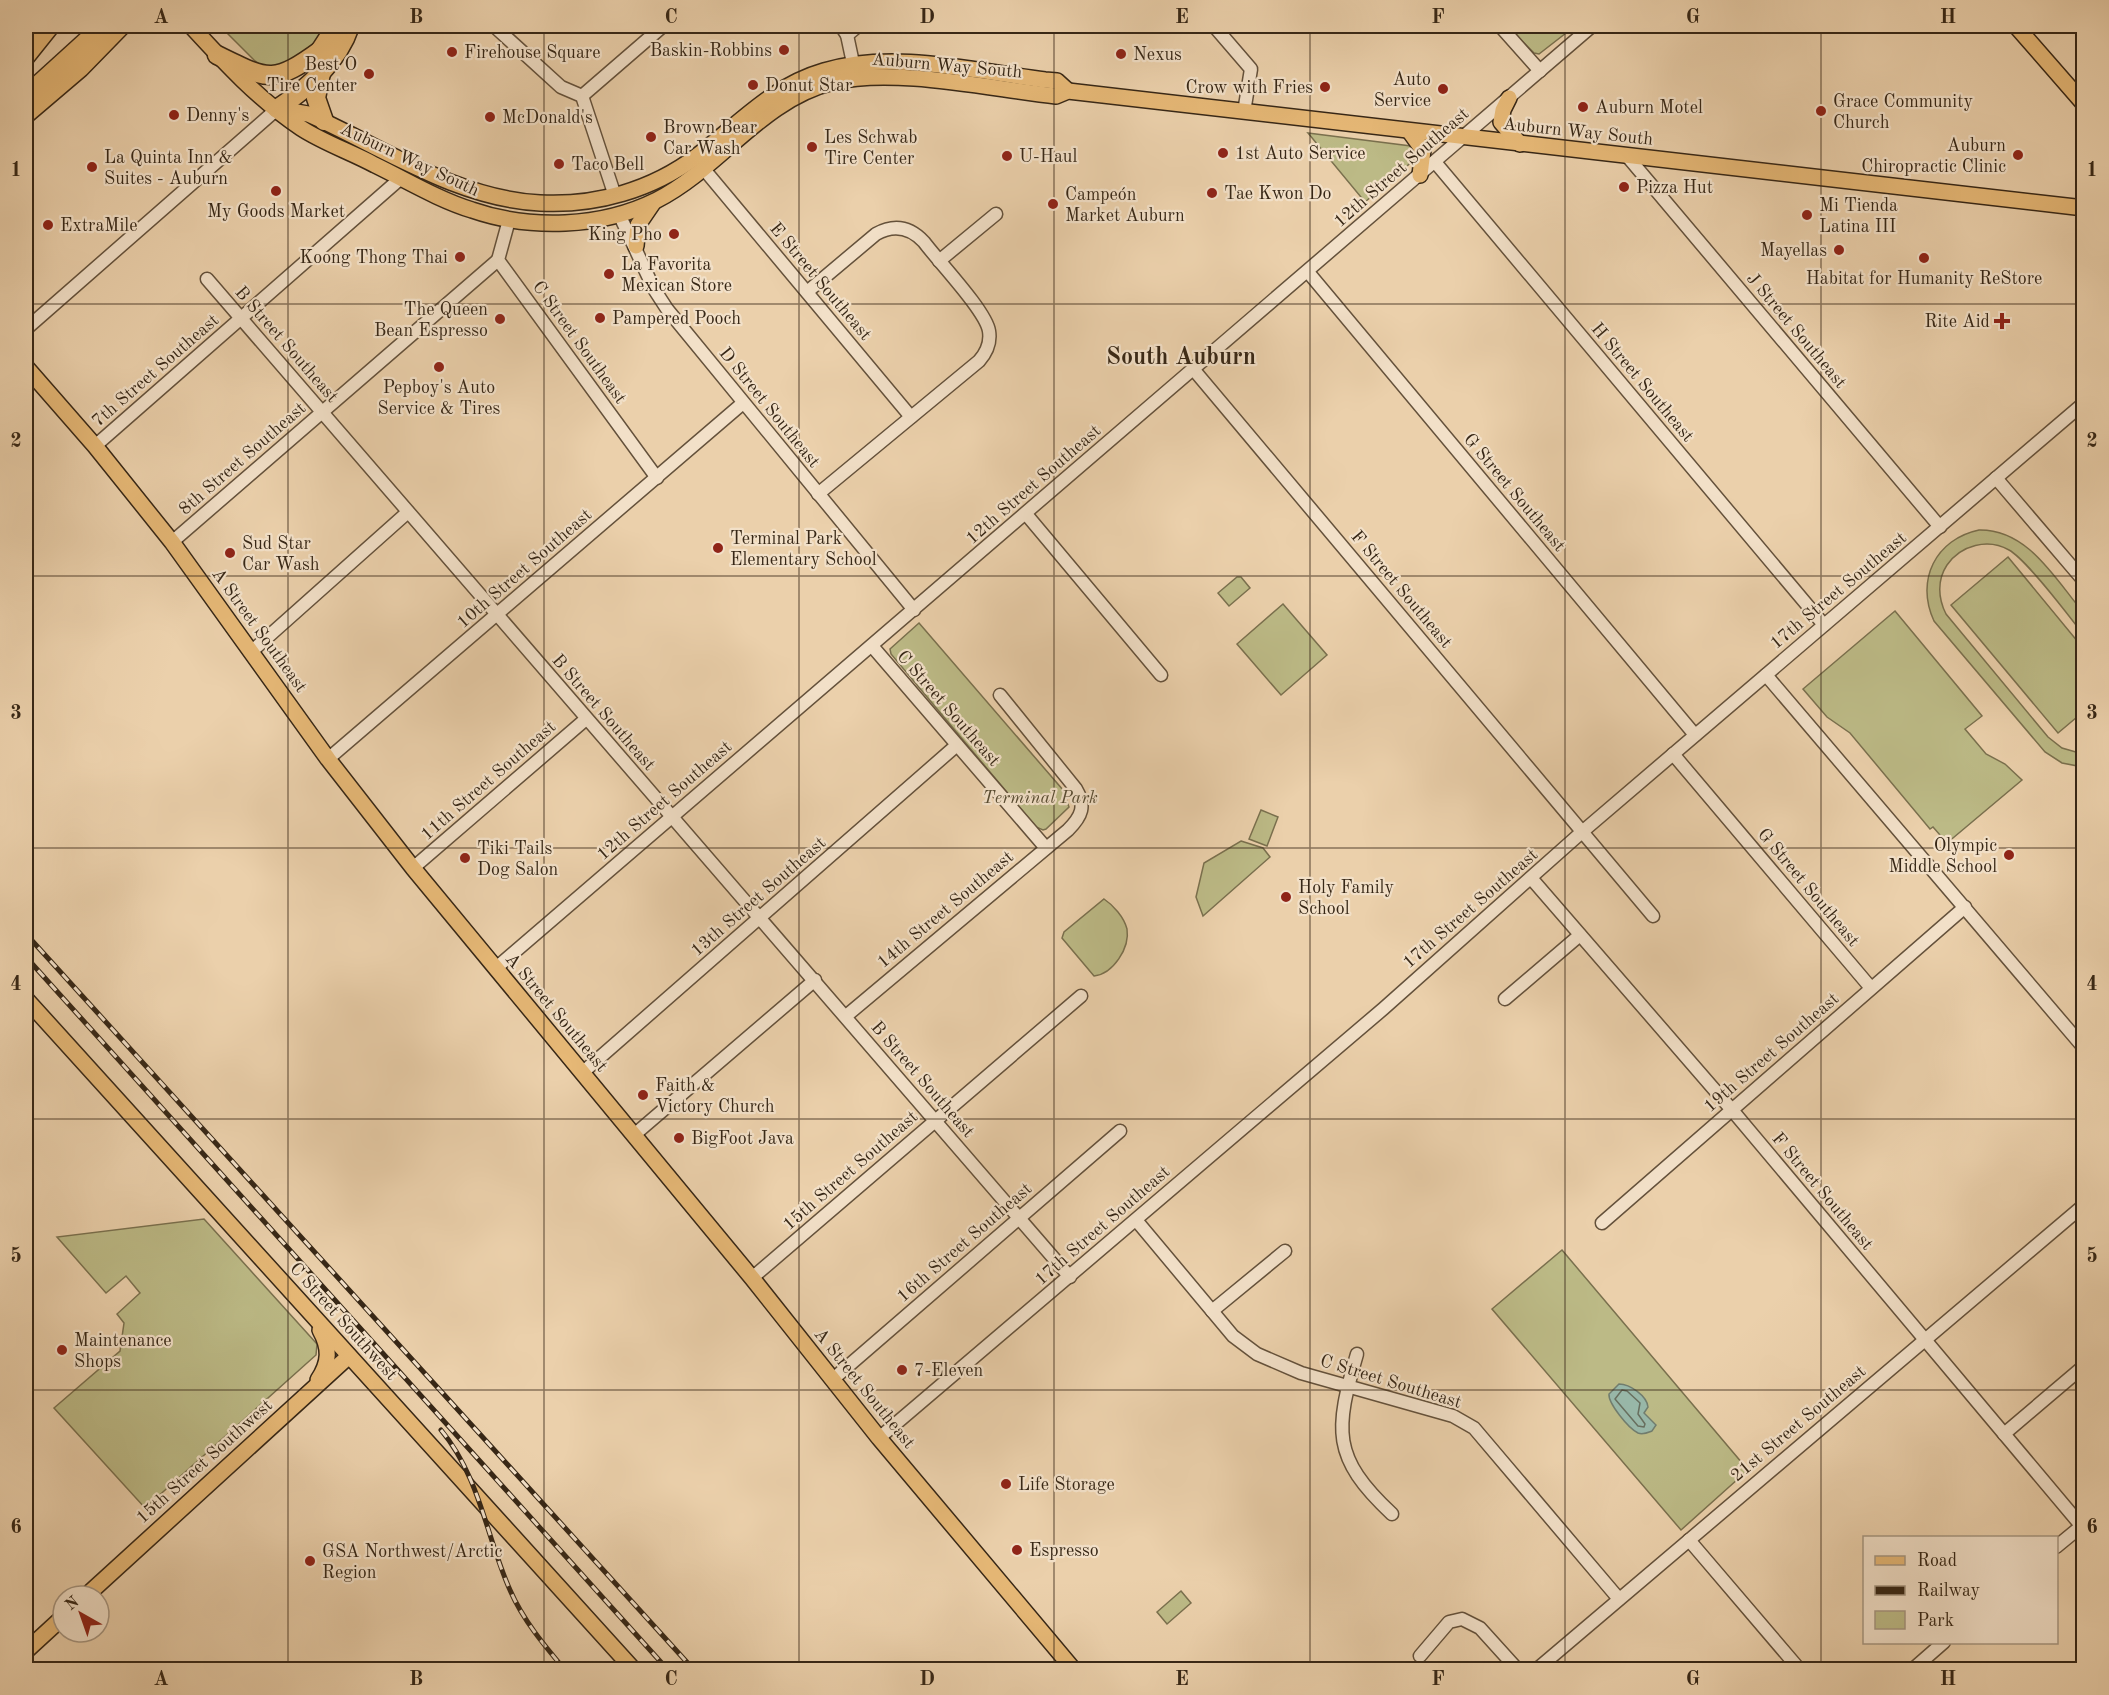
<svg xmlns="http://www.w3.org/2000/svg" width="2109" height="1695" font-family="'Old Standard TT',serif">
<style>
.green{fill:#bcba86;stroke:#7a704e;stroke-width:1.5}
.water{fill:#98b7a8;stroke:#717d6e;stroke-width:1.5}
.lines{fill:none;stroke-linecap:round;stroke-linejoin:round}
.shore{stroke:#686f5f;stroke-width:1.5}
.minor-casing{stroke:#64513b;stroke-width:15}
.major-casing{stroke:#372716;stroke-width:18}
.highway-casing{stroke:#372716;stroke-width:21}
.minor{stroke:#f2e0c8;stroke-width:12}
.major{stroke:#e6b876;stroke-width:15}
.highway{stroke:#e6b876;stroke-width:18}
.rail-casing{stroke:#372716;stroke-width:5}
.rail{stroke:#f2e0c8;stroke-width:3;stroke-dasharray:9;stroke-linecap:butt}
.grid{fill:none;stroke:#372716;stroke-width:1.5;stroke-opacity:0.55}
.poi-dot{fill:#8f2418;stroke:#f2e0c8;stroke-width:2}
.labels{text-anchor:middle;stroke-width:4.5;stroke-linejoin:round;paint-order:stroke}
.poi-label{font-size:18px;fill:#372716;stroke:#f2e0c8;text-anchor:start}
.street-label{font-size:18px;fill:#372716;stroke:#f2e0c8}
.park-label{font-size:18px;font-style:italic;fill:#584c32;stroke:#f2e0c8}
.district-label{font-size:24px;font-weight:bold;fill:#372716;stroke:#f2e0c8}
.neatline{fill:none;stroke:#372716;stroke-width:2}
.grid-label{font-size:20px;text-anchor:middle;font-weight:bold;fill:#372716}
</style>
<rect width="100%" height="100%" fill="#ebd0ab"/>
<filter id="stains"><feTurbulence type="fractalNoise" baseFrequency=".00333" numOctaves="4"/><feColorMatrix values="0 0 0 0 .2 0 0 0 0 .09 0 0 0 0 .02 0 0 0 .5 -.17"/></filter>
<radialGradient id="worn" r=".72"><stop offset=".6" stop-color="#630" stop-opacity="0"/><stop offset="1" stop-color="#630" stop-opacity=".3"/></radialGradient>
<g class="green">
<polygon points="220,26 327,26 317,41 282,68 262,66 254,60"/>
<polygon points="1507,26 1575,26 1539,54 1534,53"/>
<polygon points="1308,133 1411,146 1416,152 1415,159 1365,202"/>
<path d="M1979,530C2028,529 2055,579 2083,612V634C2068,615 2027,560 2009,550C1988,538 1961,545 1947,565C1937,580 1938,598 1946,614L2048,737L2062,748L2083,754V767L2062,763L2045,752L1934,621C1915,580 1936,539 1979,530Z"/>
<polygon points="2008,557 2083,648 2083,712 2058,733 1951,605"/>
<polygon points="1237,577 1241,577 1250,588 1229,606 1218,593"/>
<polygon points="1283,604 1327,655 1281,695 1237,644"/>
<polygon points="1895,611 1982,716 1965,729 1986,754 2005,764 2022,780 1947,843 1933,827 1930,829 1850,733 1827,717 1803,689"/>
<polygon points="919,623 1063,790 1069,807 1046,829 1043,830 1036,827 891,654 890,649"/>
<polygon points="1261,810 1278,817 1267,846 1249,839"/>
<polygon points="1241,841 1263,848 1270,857 1203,916 1196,897 1204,863"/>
<path d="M1104,899C1113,905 1124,917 1127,929C1130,948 1113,974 1094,976L1062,938L1064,932Z"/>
<polygon points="204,1219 317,1344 316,1355 145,1508 54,1408 120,1351 124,1323 117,1314 140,1293 126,1276 106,1293 57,1237"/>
<polygon points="1562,1250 1748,1470 1681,1530 1492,1309"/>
<polygon points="1181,1591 1191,1603 1167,1624 1157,1612"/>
</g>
<path class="water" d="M1619,1384C1630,1384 1647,1396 1648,1407L1644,1413L1656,1425L1652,1431C1647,1433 1643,1435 1638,1433C1628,1428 1608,1403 1609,1394Z"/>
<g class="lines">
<polygon class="shore" points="1622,1390 1627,1391 1640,1403 1638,1414 1645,1424 1644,1427 1638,1426 1615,1399"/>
<g class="minor-casing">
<g id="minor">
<polyline points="494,26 561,87 582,96 615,196"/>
<polyline points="841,26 847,35 853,63"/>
<polyline points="1214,26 1251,69 1244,112"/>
<polyline points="1500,26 1540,71"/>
<polyline points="847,35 858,26"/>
<polyline points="582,96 663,26"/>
<polyline points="1627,156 1940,527"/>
<polyline points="1435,162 1824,625"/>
<polyline points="703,168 911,417"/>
<polyline points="619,214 654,289 667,309 914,610"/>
<polyline points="509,220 498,260 657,478"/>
<polyline points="939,261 996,214"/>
<polyline points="1308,272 1695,735"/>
<polyline points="207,279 1070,1277"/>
<path d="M807,292L876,234C894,224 910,227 924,242C938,261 986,311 989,331C991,343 986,353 979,361L818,494"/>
<polyline points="26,329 277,109"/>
<polyline points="1194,370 1653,916"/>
<polyline points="95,446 401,178"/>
<polyline points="1996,478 2084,581"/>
<polyline points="1026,514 1161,675"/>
<polyline points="172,542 498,260"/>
<polyline points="872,646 1046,848"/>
<polyline points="252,651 408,512"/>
<polyline points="1766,675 2084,1048"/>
<polyline points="1673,754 1871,988"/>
<polyline points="328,759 743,403"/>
<polyline points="413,868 586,719"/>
<polyline points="1531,878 1732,1110 2084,1529"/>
<polyline points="496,968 1592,26"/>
<polyline points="1505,999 1580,935"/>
<path d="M846,1016L1068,830C1082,816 1086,806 1076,789L1000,695"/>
<polyline points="582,1073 957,745"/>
<polyline points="634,1135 815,980"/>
<polyline points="1136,1220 1233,1336 1257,1354 1301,1373 1453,1416 1474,1428 1619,1599"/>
<polyline points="1602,1223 1965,907"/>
<polyline points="752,1278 1081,996"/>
<polyline points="1212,1311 1285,1251"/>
<path d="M1357,1354C1335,1430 1331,1457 1392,1514"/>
<polyline points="832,1380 1120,1131"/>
<polyline points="2004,1434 2084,1366"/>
<polyline points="879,1438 1383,1009 1582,832 2084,403"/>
<polyline points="1689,1540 1800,1670"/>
<polyline points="2056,1547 2084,1524"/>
<polyline points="1420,1656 1449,1622 1462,1619 1480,1628 1518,1670"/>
<polyline points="1536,1670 2084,1205"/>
<polyline points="1912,1670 1944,1642"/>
</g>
</g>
<g class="major-casing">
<g id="major">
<path d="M191,26C224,62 259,100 301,128C324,143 351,152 375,165C406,180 439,200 472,210C530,230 601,228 657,200C721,167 761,100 833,82C895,67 991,89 1056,96L1068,91L2084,208"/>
<polyline points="2016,26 2084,104"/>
<polyline points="1509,98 1503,110 1501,122 1520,144"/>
<path d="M279,109L308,114C382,147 457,199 540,203C596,206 652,190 697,156C739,124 772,86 824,71C893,50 974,71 1045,80L1057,81L1068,91"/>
<polyline points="1410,132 1423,150 1420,175"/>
<polyline points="636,246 638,225 653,203"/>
<polyline points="26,367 95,446 172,542 328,759 413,868 752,1278 879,1438 1074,1670"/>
<polyline points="26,999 634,1670"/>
<path d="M318,1380C330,1362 330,1348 320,1330"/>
<polyline points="86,1596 349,1356"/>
<polyline points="26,1651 63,1617"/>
</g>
</g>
<g class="highway-casing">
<g id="highway">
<path d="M217,55C268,80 273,85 321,50"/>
<polyline points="26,56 50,26"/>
<polyline points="314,60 336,26"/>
<polyline points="321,73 316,98 324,121"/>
<polyline points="26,96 103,26"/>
<path d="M277,109C308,88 338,62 350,26"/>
<polyline points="26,114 80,68 121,26"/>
</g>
</g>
<use href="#minor" class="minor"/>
<use href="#major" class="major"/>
<use href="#highway" class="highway"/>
<g class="rail-casing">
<g id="rail">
<polyline points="26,934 694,1670"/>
<polyline points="26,957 668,1670"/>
<path d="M441,1430C480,1477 486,1536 510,1590C523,1620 544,1645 565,1670"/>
</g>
</g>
<use href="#rail" class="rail"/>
</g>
<path class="grid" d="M288,26V1670M544,26V1670M799,26V1670M1054,26V1670M1310,26V1670M1565,26V1670M1821,26V1670M26,304H2084M26,576H2084M26,848H2084M26,1119H2084M26,1390H2084"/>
<g class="poi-dot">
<circle cx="784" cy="50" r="6"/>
<circle cx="452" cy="52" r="6"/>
<circle cx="1121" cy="54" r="6"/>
<circle cx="369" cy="74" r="6"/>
<circle cx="753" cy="85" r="6"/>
<circle cx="1325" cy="87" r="6"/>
<circle cx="1443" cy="89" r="6"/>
<circle cx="1583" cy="107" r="6"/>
<circle cx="1821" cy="111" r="6"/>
<circle cx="174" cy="115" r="6"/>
<circle cx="490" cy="117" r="6"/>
<circle cx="651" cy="137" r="6"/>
<circle cx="812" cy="147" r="6"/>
<circle cx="1223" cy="153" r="6"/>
<circle cx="2018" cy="155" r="6"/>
<circle cx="1007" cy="156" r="6"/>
<circle cx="559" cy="164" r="6"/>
<circle cx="92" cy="167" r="6"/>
<circle cx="1624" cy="187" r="6"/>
<circle cx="276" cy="191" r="6"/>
<circle cx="1212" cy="193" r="6"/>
<circle cx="1053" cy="204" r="6"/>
<circle cx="1807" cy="215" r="6"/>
<circle cx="48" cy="225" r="6"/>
<circle cx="674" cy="234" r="6"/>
<circle cx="1839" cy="250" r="6"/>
<circle cx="460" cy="257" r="6"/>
<circle cx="1924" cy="258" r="6"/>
<circle cx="609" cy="274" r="6"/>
<circle cx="600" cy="318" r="6"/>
<circle cx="500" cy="319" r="6"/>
<path d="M1999 312h6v6h6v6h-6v6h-6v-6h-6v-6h6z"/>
<circle cx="439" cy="367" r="6"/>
<circle cx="718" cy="548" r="6"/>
<circle cx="230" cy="553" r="6"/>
<circle cx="2009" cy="855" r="6"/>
<circle cx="465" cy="858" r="6"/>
<circle cx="1286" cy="897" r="6"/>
<circle cx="643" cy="1095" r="6"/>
<circle cx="679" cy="1138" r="6"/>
<circle cx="62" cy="1350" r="6"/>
<circle cx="902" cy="1370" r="6"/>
<circle cx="1006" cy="1484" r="6"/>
<circle cx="1017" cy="1550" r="6"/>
<circle cx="310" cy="1561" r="6"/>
</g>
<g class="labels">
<g class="poi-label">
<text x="772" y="56" text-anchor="end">Baskin-Robbins</text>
<text x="464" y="58">Firehouse Square</text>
<text x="1133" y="60">Nexus</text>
<text x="357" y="70" text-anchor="end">Best O<tspan x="357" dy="21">Tire Center</tspan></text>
<text x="1431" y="85" text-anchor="end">Auto<tspan x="1431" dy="21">Service</tspan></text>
<text x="765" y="91">Donut Star</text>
<text x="1313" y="93" text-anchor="end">Crow with Fries</text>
<text x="1833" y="107">Grace Community<tspan x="1833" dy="21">Church</tspan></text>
<text x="1595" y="113">Auburn Motel</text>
<text x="186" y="121">Denny's</text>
<text x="502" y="123">McDonald's</text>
<text x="663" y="133">Brown Bear<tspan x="663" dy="21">Car Wash</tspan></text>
<text x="824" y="143">Les Schwab<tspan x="824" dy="21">Tire Center</tspan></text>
<text x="2006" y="151" text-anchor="end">Auburn<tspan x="2006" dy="21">Chiropractic Clinic</tspan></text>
<text x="1235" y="159">1st Auto Service</text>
<text x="1019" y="162">U-Haul</text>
<text x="104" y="163">La Quinta Inn &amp;<tspan x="104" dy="21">Suites - Auburn</tspan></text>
<text x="571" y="170">Taco Bell</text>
<text x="1636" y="193">Pizza Hut</text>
<text x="1224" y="199">Tae Kwon Do</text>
<text x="1065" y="200">Campeón<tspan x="1065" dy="21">Market Auburn</tspan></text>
<text x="1819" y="211">Mi Tienda<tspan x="1819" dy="21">Latina III</tspan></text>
<text x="276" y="217" text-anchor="middle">My Goods Market</text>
<text x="60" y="231">ExtraMile</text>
<text x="662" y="240" text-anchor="end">King Pho</text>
<text x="1827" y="256" text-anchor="end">Mayellas</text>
<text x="448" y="263" text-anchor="end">Koong Thong Thai</text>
<text x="621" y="270">La Favorita<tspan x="621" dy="21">Mexican Store</tspan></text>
<text x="1924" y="284" text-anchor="middle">Habitat for Humanity ReStore</text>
<text x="488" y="315" text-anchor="end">The Queen<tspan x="488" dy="21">Bean Espresso</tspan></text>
<text x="612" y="324">Pampered Pooch</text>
<text x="1990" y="327" text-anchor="end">Rite Aid</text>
<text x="439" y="393" text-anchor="middle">Pepboy's Auto<tspan x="439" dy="21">Service &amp; Tires</tspan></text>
<text x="730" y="544">Terminal Park<tspan x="730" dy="21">Elementary School</tspan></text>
<text x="242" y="549">Sud Star<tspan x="242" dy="21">Car Wash</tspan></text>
<text x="1997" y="851" text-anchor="end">Olympic<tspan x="1997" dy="21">Middle School</tspan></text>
<text x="477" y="854">Tiki Tails<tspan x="477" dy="21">Dog Salon</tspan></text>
<text x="1298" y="893">Holy Family<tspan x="1298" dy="21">School</tspan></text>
<text x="655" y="1091">Faith &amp;<tspan x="655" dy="21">Victory Church</tspan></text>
<text x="691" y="1144">BigFoot Java</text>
<text x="74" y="1346">Maintenance<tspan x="74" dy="21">Shops</tspan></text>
<text x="914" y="1376">7-Eleven</text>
<text x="1018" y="1490">Life Storage</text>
<text x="1029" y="1556">Espresso</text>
<text x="322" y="1557">GSA Northwest/Arctic<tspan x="322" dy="21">Region</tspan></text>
</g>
<g class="street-label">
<text transform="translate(947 65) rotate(5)" y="6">Auburn Way South</text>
<text transform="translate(1578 131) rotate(6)" y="6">Auburn Way South</text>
<text transform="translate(410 159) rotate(25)" y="6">Auburn Way South</text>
<text transform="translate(1401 167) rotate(-41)" y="6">12th Street Southeast</text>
<text transform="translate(821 281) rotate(50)" y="6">E Street Southeast</text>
<text transform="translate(1797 330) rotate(50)" y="6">J Street Southeast</text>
<text transform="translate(580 342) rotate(54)" y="6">C Street Southeast</text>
<text transform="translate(287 344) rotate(49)" y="6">B Street Southeast</text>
<text transform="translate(155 370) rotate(-41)" y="6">7th Street Southeast</text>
<text transform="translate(1643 382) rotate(50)" y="6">H Street Southeast</text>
<text transform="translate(770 407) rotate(51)" y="6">D Street Southeast</text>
<text transform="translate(242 458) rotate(-41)" y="6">8th Street Southeast</text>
<text transform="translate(1033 484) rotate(-41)" y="6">12th Street Southeast</text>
<text transform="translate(1515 492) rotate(50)" y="6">G Street Southeast</text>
<text transform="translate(524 568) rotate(-41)" y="6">10th Street Southeast</text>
<text transform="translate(1402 589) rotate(50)" y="6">F Street Southeast</text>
<text transform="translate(1838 590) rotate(-40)" y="6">17th Street Southeast</text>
<text transform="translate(260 630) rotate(54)" y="6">A Street Southeast</text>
<text transform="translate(949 708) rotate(49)" y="6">C Street Southeast</text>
<text transform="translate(604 712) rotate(49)" y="6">B Street Southeast</text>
<text transform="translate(488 780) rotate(-41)" y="6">11th Street Southeast</text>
<text transform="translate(664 800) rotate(-41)" y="6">12th Street Southeast</text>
<text transform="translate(1809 887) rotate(50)" y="6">G Street Southeast</text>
<text transform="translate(758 896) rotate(-41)" y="6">13th Street Southeast</text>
<text transform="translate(1470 908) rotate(-41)" y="6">17th Street Southeast</text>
<text transform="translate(945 909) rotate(-40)" y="6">14th Street Southeast</text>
<text transform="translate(557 1012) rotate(50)" y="6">A Street Southeast</text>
<text transform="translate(1771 1052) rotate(-41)" y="6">19th Street Southeast</text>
<text transform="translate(923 1079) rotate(49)" y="6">B Street Southeast</text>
<text transform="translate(850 1170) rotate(-41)" y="6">15th Street Southeast</text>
<text transform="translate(1823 1191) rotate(50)" y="6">F Street Southeast</text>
<text transform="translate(1102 1225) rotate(-41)" y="6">17th Street Southeast</text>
<text transform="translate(964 1242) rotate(-41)" y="6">16th Street Southeast</text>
<text transform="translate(344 1321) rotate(48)" y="6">C Street Southwest</text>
<text transform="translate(1391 1381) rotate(17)" y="6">C Street Southeast</text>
<text transform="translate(865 1388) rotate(51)" y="6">A Street Southeast</text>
<text transform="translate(1798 1423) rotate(-40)" y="6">21st Street Southeast</text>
<text transform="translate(204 1461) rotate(-42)" y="6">15th Street Southwest</text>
</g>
<g class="park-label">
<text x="1040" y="803">Terminal Park</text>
</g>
<g class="district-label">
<text x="1181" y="364">South Auburn</text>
</g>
</g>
<rect width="2109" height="1695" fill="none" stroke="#ebd0ab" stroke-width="66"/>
<rect x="1863" y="1536" width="195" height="108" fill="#f2e0c8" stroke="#a79681" stroke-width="1.5"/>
<rect x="1875" y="1556" width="30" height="9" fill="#e6b876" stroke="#a79681" stroke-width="1.5"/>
<text x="1917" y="1566" font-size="18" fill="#372716">Road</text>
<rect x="1875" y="1586" width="30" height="9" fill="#372716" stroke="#a79681" stroke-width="1.5"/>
<text x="1917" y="1596" font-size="18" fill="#372716">Railway</text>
<rect x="1875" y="1611" width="30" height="18" fill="#bcba86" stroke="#a79681" stroke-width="1.5"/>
<text x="1917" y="1626" font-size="18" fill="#372716">Park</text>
<g transform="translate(81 1614) rotate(320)"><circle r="28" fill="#f2e0c8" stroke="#a79681" stroke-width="1.5"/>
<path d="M0-4.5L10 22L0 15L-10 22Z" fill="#8f2418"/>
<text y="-9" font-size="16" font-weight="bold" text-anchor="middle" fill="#372716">N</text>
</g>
<rect x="33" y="33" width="2043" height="1629" class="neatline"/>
<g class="grid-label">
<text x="161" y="23">A</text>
<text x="416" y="23">B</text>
<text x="671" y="23">C</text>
<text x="927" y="23">D</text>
<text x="1182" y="23">E</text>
<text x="1438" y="23">F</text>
<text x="1693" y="23">G</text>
<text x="1948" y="23">H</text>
<text x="16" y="176">1</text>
<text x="2092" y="176">1</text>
<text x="16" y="447">2</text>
<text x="2092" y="447">2</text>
<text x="16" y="719">3</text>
<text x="2092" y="719">3</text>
<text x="16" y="990">4</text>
<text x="2092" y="990">4</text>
<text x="16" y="1262">5</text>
<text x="2092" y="1262">5</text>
<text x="16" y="1533">6</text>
<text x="2092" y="1533">6</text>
<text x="161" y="1685">A</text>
<text x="416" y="1685">B</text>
<text x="671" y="1685">C</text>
<text x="927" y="1685">D</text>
<text x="1182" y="1685">E</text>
<text x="1438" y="1685">F</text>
<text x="1693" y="1685">G</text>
<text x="1948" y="1685">H</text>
</g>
<rect width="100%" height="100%" filter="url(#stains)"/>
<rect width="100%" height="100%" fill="url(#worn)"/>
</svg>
